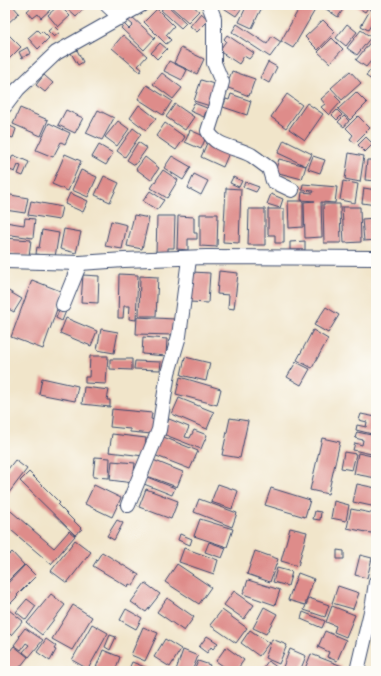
<svg xmlns="http://www.w3.org/2000/svg" width="381" height="676" font-family="'Gochi Hand',sans-serif">
<style>
.building{fill:#de8c8a}
.lines{fill:none;stroke-linecap:round;stroke-linejoin:round}
.minor-casing{stroke:#3b4a6e;stroke-width:16}
.minor{stroke:#fff;stroke-width:14}
</style>
<rect width="100%" height="100%" fill="#fdfcf7"/>
<filter id="ink" filterUnits="userSpaceOnUse"><feTurbulence type="fractalNoise" baseFrequency=".025" numOctaves="2"/><feDisplacementMap in="SourceGraphic" scale="8" xChannelSelector="R" yChannelSelector="G"/><feConvolveMatrix kernelMatrix="1 2 1 2 8 2 1 2 1" color-interpolation-filters="sRGB"/></filter>
<filter id="wash" filterUnits="userSpaceOnUse"><feTurbulence type="fractalNoise" baseFrequency=".012" numOctaves="4" result="noise"/><feDisplacementMap in="SourceGraphic" scale="16" xChannelSelector="R" yChannelSelector="G"/><feGaussianBlur stdDeviation="0.9" result="paint"/><feColorMatrix in="noise" values="0 0 0 0 0 0 0 0 0 0 0 0 0 0 0 0 0 1.4 0 .05"/><feComposite in="paint" operator="in"/></filter>
<g filter="url(#wash)">
<rect width="100%" height="100%" fill="#f1e5ca"/>
<g id="blocks">
<g class="building">
<polygon points="5,5 12,5 19,13 6,25 5,23"/>
<polygon points="34,5 45,5 50,10 41,18 38,14 33,18 27,11"/>
<polygon points="59,5 70,16 58,27 48,15"/>
<polygon points="63,5 84,5 86,6 76,17"/>
<polygon points="167,5 186,23 181,28 161,10"/>
<polygon points="169,5 192,5 199,11 188,22"/>
<polygon points="219,5 235,5 233,8 236,9 239,5 244,5 236,16"/>
<polygon points="247,5 263,5 252,28 239,22"/>
<polygon points="301,5 307,5 315,10 293,48 281,41"/>
<polygon points="320,5 346,5 338,17"/>
<polygon points="354,5 370,5 365,12"/>
<polygon points="373,5 376,7 376,17 368,30 361,26"/>
<polygon points="157,9 174,26 166,35 171,40 166,44 144,22"/>
<polygon points="201,13 209,20 197,32 190,26"/>
<polygon points="131,16 155,38 144,50 121,28 124,24 129,29 133,25 127,20"/>
<polygon points="323,20 335,32 318,50 305,37"/>
<polygon points="237,24 267,44 272,36 281,42 270,57 232,32"/>
<polygon points="347,24 357,32 346,46 336,38"/>
<polygon points="54,26 60,32 54,37 48,31"/>
<polygon points="37,30 40,33 42,31 49,38 38,49 28,38"/>
<polygon points="361,30 371,37 357,55 347,48"/>
<polygon points="5,31 21,47 5,63"/>
<polygon points="123,35 147,56 138,66 142,69 140,72 112,48"/>
<polygon points="227,35 254,53 249,59 244,56 239,64 219,51 226,41 224,39"/>
<polygon points="332,38 343,49 330,63 318,52"/>
<polygon points="372,40 376,43 376,55 366,67 356,60"/>
<polygon points="160,43 167,49 157,59 151,53"/>
<polygon points="28,47 31,53 22,58 19,52"/>
<polygon points="181,48 204,59 197,74 174,63"/>
<polygon points="77,50 83,62 78,65 71,53"/>
<polygon points="169,61 187,70 182,80 164,71"/>
<polygon points="268,62 277,67 269,83 260,78"/>
<polygon points="376,62 376,83 366,76"/>
<polygon points="232,71 255,79 249,96 226,87"/>
<polygon points="350,71 361,83 342,100 331,88"/>
<polygon points="162,73 182,88 173,99 153,84"/>
<polygon points="44,75 53,83 45,92 36,85"/>
<polygon points="201,80 217,85 210,106 194,101"/>
<polygon points="147,85 172,101 163,115 138,99"/>
<polygon points="330,91 341,102 329,115 321,107 325,104 321,99"/>
<polygon points="356,92 367,103 350,120 338,109"/>
<polygon points="231,94 251,101 247,115 223,107 226,99 229,100"/>
<polygon points="287,94 302,105 286,128 271,117"/>
<polygon points="194,103 207,108 204,117 190,111"/>
<polygon points="307,103 323,114 305,140 289,129"/>
<polygon points="175,104 194,117 185,130 166,117"/>
<polygon points="139,105 156,118 146,130 130,118"/>
<polygon points="20,108 48,120 41,136 13,124"/>
<polygon points="66,110 83,118 75,133 58,125"/>
<polygon points="98,110 114,118 102,140 86,133"/>
<polygon points="337,110 342,115 337,120 332,115"/>
<polygon points="344,116 349,121 344,127 338,122"/>
<polygon points="358,116 370,128 355,143 350,139 353,135 346,128"/>
<polygon points="118,121 129,129 117,146 105,137"/>
<polygon points="49,123 70,133 65,144 61,142 53,157 36,150"/>
<polygon points="165,123 185,137 176,150 156,136"/>
<polygon points="10,126 16,129 13,138 5,135 5,127 8,128"/>
<polygon points="133,128 141,134 125,157 117,151"/>
<polygon points="190,130 206,137 201,149 185,142"/>
<polygon points="366,137 373,144 365,152 358,145"/>
<polygon points="284,140 312,154 306,166 278,153"/>
<polygon points="138,142 147,148 135,165 127,160"/>
<polygon points="207,143 229,153 223,167 201,157"/>
<polygon points="99,145 113,153 106,165 92,157"/>
<polygon points="349,153 364,156 360,182 345,179"/>
<polygon points="65,154 81,161 68,191 52,184"/>
<polygon points="13,155 29,162 23,176 18,174 21,166 18,165 15,172 7,169"/>
<polygon points="172,156 191,167 183,180 164,168"/>
<polygon points="313,156 325,160 320,173 308,169"/>
<polygon points="145,157 159,168 151,180 136,169"/>
<polygon points="279,159 306,166 302,179 275,172"/>
<polygon points="367,160 376,160 376,181 365,180"/>
<polygon points="81,170 97,177 88,197 72,190"/>
<polygon points="163,170 178,180 167,198 151,188"/>
<polygon points="194,174 208,181 201,195 188,188"/>
<polygon points="104,176 119,183 110,202 95,195"/>
<polygon points="233,177 242,181 239,187 230,183"/>
<polygon points="343,181 358,184 355,203 340,200"/>
<polygon points="245,182 259,187 256,192 243,187"/>
<polygon points="303,184 337,187 335,203 321,202 322,237 305,238 304,202 315,201 301,200 302,192 313,193 314,191 302,190"/>
<polygon points="226,188 241,189 239,243 223,242"/>
<polygon points="364,188 376,190 376,205 362,203"/>
<polygon points="150,191 164,200 157,210 143,201"/>
<polygon points="70,193 88,201 83,212 65,204"/>
<polygon points="5,194 28,198 25,213 5,210"/>
<polygon points="271,194 283,199 280,208 267,204"/>
<polygon points="31,201 62,207 59,220 28,215"/>
<polygon points="288,201 303,201 303,227 289,228"/>
<polygon points="323,204 340,204 341,243 324,243"/>
<polygon points="342,207 360,207 361,242 344,243"/>
<polygon points="249,209 265,209 265,245 248,245"/>
<polygon points="268,209 284,209 284,243 275,243 275,235 268,235"/>
<polygon points="200,214 218,214 217,247 200,246"/>
<polygon points="134,215 149,218 142,249 127,246"/>
<polygon points="157,216 175,216 174,248 168,248 168,253 156,253"/>
<polygon points="178,216 194,217 194,233 197,233 197,239 188,239 188,250 177,249"/>
<polygon points="25,218 35,219 33,238 5,234 5,222 24,225"/>
<polygon points="376,218 376,240 364,241 362,219"/>
<polygon points="111,221 127,225 122,249 105,246"/>
<polygon points="64,229 81,232 76,253 60,249"/>
<polygon points="42,230 59,233 55,257 36,254 37,247 39,248"/>
<polygon points="5,238 31,240 29,256 5,254"/>
<polygon points="305,241 305,250 290,250 290,242"/>
<polygon points="219,271 238,273 234,309 228,308 229,295 217,294"/>
<polygon points="192,272 210,273 208,303 190,302"/>
<polygon points="119,274 138,275 136,320 129,319 130,306 124,306 123,318 118,318"/>
<polygon points="83,275 99,276 98,303 81,302"/>
<polygon points="140,276 158,277 156,316 139,316"/>
<polygon points="32,280 63,292 43,349 11,337"/>
<polygon points="5,289 22,299 14,312 5,307"/>
<polygon points="326,307 339,315 328,333 314,325"/>
<polygon points="60,308 66,311 62,321 56,318"/>
<polygon points="137,317 174,319 173,335 136,334"/>
<polygon points="66,318 97,331 91,346 60,333"/>
<polygon points="101,329 118,332 114,353 97,350"/>
<polygon points="313,330 328,339 312,368 297,360"/>
<polygon points="143,337 167,339 166,356 142,354"/>
<polygon points="90,356 108,356 106,384 85,383 85,377 89,377"/>
<polygon points="185,357 210,363 206,381 181,375"/>
<polygon points="110,359 132,359 132,370 110,369"/>
<polygon points="135,361 161,362 160,370 134,369"/>
<polygon points="296,362 310,369 301,385 287,377"/>
<polygon points="180,377 221,389 217,405 176,394"/>
<polygon points="42,378 78,386 75,401 39,394"/>
<polygon points="84,387 109,390 107,400 110,400 110,407 82,404"/>
<polygon points="179,398 214,412 207,429 172,414"/>
<polygon points="112,409 152,413 151,419 154,420 152,434 130,432 130,429 110,427"/>
<polygon points="361,414 376,417 376,435 356,430 357,425 366,427 367,422 359,420"/>
<polygon points="230,418 248,421 240,458 222,455"/>
<polygon points="169,419 189,427 185,437 190,438 194,430 207,435 201,449 163,434"/>
<polygon points="357,432 376,436 376,455 353,450 355,443 362,445 363,440 355,438"/>
<polygon points="112,434 146,438 144,456 109,452"/>
<polygon points="161,436 198,451 190,469 154,455"/>
<polygon points="322,438 340,442 328,494 310,490"/>
<polygon points="344,452 356,454 352,470 341,468"/>
<polygon points="358,453 376,457 376,478 354,474"/>
<polygon points="95,457 110,458 109,478 93,477"/>
<polygon points="15,460 27,469 5,498 5,473"/>
<polygon points="153,460 183,472 177,487 147,476"/>
<polygon points="112,461 135,463 133,483 110,480"/>
<polygon points="29,472 60,503 58,505 82,529 75,535 20,481"/>
<polygon points="147,477 175,488 172,495 144,484"/>
<polygon points="218,484 238,491 232,509 211,502"/>
<polygon points="357,484 376,488 376,507 353,502"/>
<polygon points="94,485 121,498 112,517 85,504"/>
<polygon points="271,488 310,500 305,517 265,505"/>
<polygon points="146,489 178,501 171,519 139,507"/>
<polygon points="199,499 237,513 232,527 194,512"/>
<polygon points="334,501 349,505 346,521 331,518"/>
<polygon points="5,506 54,548 69,531 75,536 51,564 5,525"/>
<polygon points="351,509 376,514 376,534 347,528"/>
<polygon points="315,511 321,512 320,520 313,519"/>
<polygon points="200,519 233,529 227,547 194,536"/>
<polygon points="117,520 123,523 114,540 107,536"/>
<polygon points="290,528 307,532 298,566 281,561"/>
<polygon points="180,534 192,539 190,545 178,540"/>
<polygon points="75,540 91,552 67,583 51,571"/>
<polygon points="209,542 226,548 222,558 205,552"/>
<polygon points="184,548 218,560 214,574 179,562"/>
<polygon points="337,550 344,551 344,559 337,559"/>
<polygon points="255,551 278,559 270,582 247,574"/>
<polygon points="12,552 24,565 5,584 5,553 8,556"/>
<polygon points="102,552 139,575 133,586 129,584 128,587 93,566"/>
<polygon points="360,555 372,558 367,578 355,575"/>
<polygon points="177,564 211,587 199,604 165,582"/>
<polygon points="25,565 36,576 17,595 18,596 10,604 5,599 5,597 10,592 9,591 5,595 5,586"/>
<polygon points="277,568 292,572 288,586 273,582"/>
<polygon points="298,573 314,579 305,605 288,600"/>
<polygon points="248,580 280,590 275,605 243,594"/>
<polygon points="145,583 160,594 146,612 131,602"/>
<polygon points="338,586 359,593 353,609 332,603"/>
<polygon points="234,591 254,605 244,619 224,605"/>
<polygon points="51,594 65,605 42,635 27,623"/>
<polygon points="167,598 194,617 184,631 157,612"/>
<polygon points="309,598 329,605 325,617 304,610"/>
<polygon points="27,599 36,606 26,620 16,612"/>
<polygon points="73,605 92,617 72,650 52,639"/>
<polygon points="332,606 355,615 346,637 334,632 336,626 326,622"/>
<polygon points="264,607 277,614 266,634 253,628"/>
<polygon points="126,609 142,618 136,629 120,620"/>
<polygon points="9,610 23,621 11,635 5,630 5,614"/>
<polygon points="222,610 247,628 236,643 210,625"/>
<polygon points="303,612 325,621 322,628 301,619"/>
<polygon points="92,624 108,633 88,669 72,660"/>
<polygon points="143,627 158,633 145,661 131,655"/>
<polygon points="25,628 43,640 29,657 23,652 29,645 26,643 21,650 14,645 20,637 19,636"/>
<polygon points="250,630 269,643 259,656 241,643"/>
<polygon points="325,631 346,640 337,661 327,657 329,652 318,647"/>
<polygon points="110,635 116,637 110,650 105,647"/>
<polygon points="207,636 218,643 213,649 211,647 207,653 199,647"/>
<polygon points="46,639 56,646 54,649 56,650 50,661 37,652"/>
<polygon points="165,639 181,649 170,667 154,657"/>
<polygon points="272,639 287,645 279,664 265,658"/>
<polygon points="14,646 28,657 17,671 7,671 5,670 5,657"/>
<polygon points="226,647 244,660 236,671 230,671 216,661"/>
<polygon points="290,649 306,656 300,671 294,671 283,667"/>
<polygon points="103,650 120,657 115,671 95,670"/>
<polygon points="183,650 198,656 192,671 179,671 176,670"/>
<polygon points="311,654 342,666 340,671 304,671"/>
<polygon points="198,661 210,665 208,671 194,671"/>
<polygon points="268,661 281,670 280,671 261,671"/>
<polygon points="132,662 150,669 149,671 128,671"/>
</g>
</g>
</g>
<g filter="url(#ink)">
<use href="#blocks" fill-opacity="0" stroke="#3b4a6e" stroke-width="1"/>
<g class="lines">
<g class="minor-casing">
<g id="minor">
<polyline points="107,5 121,18"/>
<path d="M209,5L214,18V63L222,82L214,112L208,131C215,147 236,147 251,155C257,159 263,164 269,168L273,181L292,190"/>
<polyline points="5,106 18,89 56,53 141,5"/>
<polyline points="5,261 80,263 124,260 206,257 376,258"/>
<polyline points="63,305 80,263"/>
<polyline points="128,505 159,430 168,373 179,336 189,259"/>
<polyline points="357,671 373,603 376,582"/>
</g>
</g>
<use href="#minor" class="minor"/>
</g>
</g>
<rect width="381" height="676" fill="none" stroke="#fdfcf7" stroke-width="20"/>
</svg>
